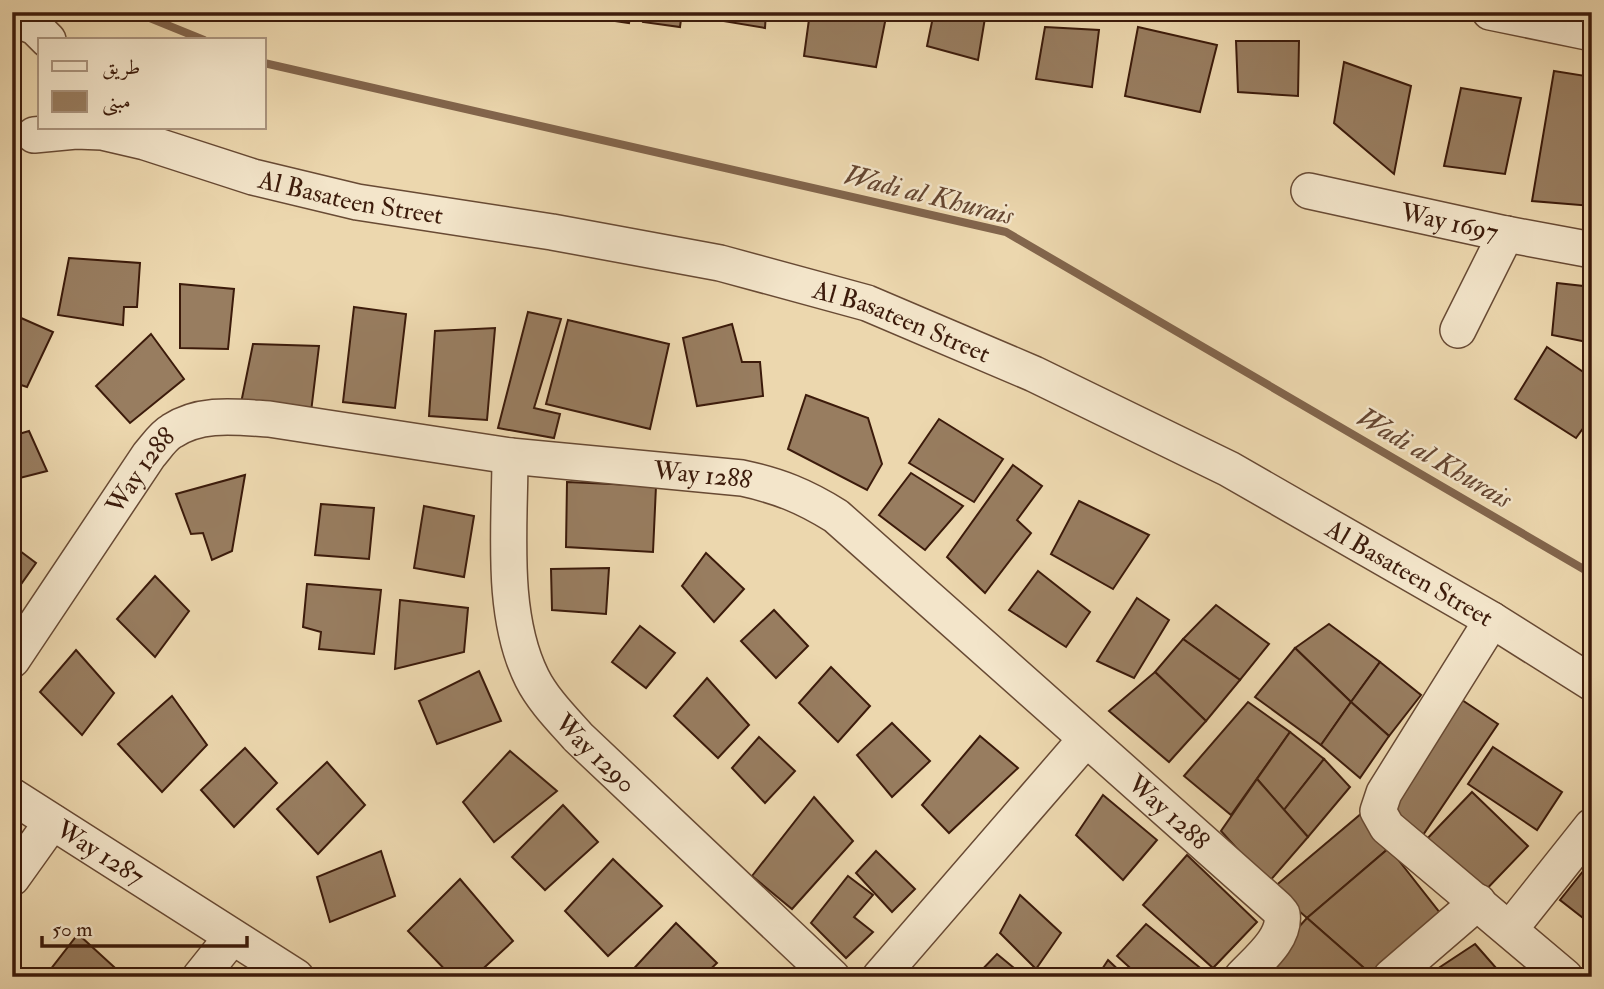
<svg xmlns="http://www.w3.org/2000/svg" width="1604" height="989" font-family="'IM FELL Double Pica',Amiri,serif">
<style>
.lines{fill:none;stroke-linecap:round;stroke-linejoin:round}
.stream{stroke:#82654c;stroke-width:8}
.building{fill:#987d60;stroke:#3c1b0b;stroke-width:2}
.minor-casing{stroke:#684a34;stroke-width:38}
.minor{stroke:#f3e5ca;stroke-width:35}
.labels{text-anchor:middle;stroke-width:5;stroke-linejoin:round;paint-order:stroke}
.street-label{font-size:26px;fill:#3c1b0b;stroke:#f3e5ca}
.water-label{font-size:28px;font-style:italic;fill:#654631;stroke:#f3e5ca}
</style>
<rect width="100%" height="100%" fill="#ecd7ae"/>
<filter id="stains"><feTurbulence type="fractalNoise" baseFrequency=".00286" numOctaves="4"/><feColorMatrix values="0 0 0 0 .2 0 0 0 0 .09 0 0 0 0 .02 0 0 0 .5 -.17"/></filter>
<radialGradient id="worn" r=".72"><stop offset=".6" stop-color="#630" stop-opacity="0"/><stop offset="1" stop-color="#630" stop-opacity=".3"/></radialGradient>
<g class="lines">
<g class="stream">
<polyline points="135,12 204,40"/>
<polyline points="264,63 1006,232 1592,574"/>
</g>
</g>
<g class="building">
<polygon points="589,12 631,12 629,23 588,17"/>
<polygon points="645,12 682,12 680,27 643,22"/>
<polygon points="699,12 766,12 765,28 699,17"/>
<polygon points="810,12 887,12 876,67 804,56"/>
<polygon points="934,12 986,12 978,60 927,46"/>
<polygon points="1045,27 1099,30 1092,87 1036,79"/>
<polygon points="1138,27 1217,45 1200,112 1125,96"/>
<polygon points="1236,41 1299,41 1298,96 1238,92"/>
<polygon points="1344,62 1411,86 1394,174 1334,123"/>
<polygon points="1554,71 1592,77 1592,206 1532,201"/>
<polygon points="1461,88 1521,98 1505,174 1444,166"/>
<polygon points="69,258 140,263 137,307 124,307 123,325 58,315"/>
<polygon points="1557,283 1592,287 1592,343 1552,335"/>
<polygon points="180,284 234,289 228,349 180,348"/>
<polygon points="354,307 406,314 395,408 343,402"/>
<polygon points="528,312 561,319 534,408 560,414 554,438 498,428"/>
<polygon points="12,314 53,332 27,387 12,382"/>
<polygon points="568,320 669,344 650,429 546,404"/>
<polygon points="732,324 742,362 760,362 763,396 697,406 683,338"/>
<polygon points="495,328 487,420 429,416 435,331"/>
<polygon points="151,334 184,379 130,423 96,386"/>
<polygon points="253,344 319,346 311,412 240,408"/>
<polygon points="1547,347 1592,378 1592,416 1576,438 1515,399"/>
<polygon points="806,395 868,418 882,464 867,490 788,449"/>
<polygon points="939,419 1003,459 974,502 909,463"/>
<polygon points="29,431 47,471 12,480 12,436"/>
<polygon points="1013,465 1042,486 1017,520 1031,533 985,593 947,557"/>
<polygon points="911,473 963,506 925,550 879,515"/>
<polygon points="245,475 232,551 212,560 203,533 191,534 176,494"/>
<polygon points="567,482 656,486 653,552 566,547"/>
<polygon points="1079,501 1149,535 1113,589 1051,554"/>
<polygon points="321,504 374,508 369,559 315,555"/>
<polygon points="424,506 474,516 464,577 414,568"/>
<polygon points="12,545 36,563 12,597"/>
<polygon points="706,553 744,589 714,622 682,586"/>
<polygon points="609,568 606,614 552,610 551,569"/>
<polygon points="1038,571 1090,612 1066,647 1009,610"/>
<polygon points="155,576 189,611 155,657 117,619"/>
<polygon points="307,584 381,590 374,654 319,649 321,632 303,627"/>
<polygon points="1137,598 1169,620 1134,678 1097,661"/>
<polygon points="400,600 468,608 464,652 395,669"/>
<polygon points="1216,605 1269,644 1240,680 1183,639"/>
<polygon points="774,610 808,646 776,678 741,641"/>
<polygon points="1329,624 1380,662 1351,702 1295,648"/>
<polygon points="640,626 675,653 646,688 612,662"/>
<polygon points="1183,639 1240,680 1206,721 1155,672"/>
<polygon points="1295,648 1351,702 1321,745 1255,697"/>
<polygon points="76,650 114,693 82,735 40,692"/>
<polygon points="1380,662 1421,695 1389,736 1351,702"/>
<polygon points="831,667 870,706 838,742 799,703"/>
<polygon points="479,671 501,721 437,744 419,701"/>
<polygon points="1155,672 1206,721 1169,762 1109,711"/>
<polygon points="707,678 749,725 718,758 674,716"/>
<polygon points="172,696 207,745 162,792 118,744"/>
<polygon points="1456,696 1498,724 1423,835 1382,807"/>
<polygon points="1248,702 1290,732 1231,815 1184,776"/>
<polygon points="1351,702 1389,736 1360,778 1321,745"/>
<polygon points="892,723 930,761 892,797 857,755"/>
<polygon points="1290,732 1324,759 1284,810 1257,779"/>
<polygon points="980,736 1018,768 949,833 922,805"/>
<polygon points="759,737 795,771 765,803 732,768"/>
<polygon points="1493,747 1562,792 1537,830 1468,784"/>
<polygon points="245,748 277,783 234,827 201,790"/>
<polygon points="510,751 557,791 494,842 463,802"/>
<polygon points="1324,759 1350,787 1308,837 1284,810"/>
<polygon points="327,762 365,805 318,854 277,809"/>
<polygon points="1257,779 1308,837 1268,883 1221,831"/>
<polygon points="1472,792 1528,846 1478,898 1422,844"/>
<polygon points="1103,795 1157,840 1123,880 1076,835"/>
<polygon points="814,797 853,841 792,909 752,876"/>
<polygon points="563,805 598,842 545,890 512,857"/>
<polygon points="1362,813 1389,848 1307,918 1273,888"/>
<polygon points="1389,848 1440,913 1372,975 1307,918"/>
<polygon points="381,851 395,896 330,922 317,877"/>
<polygon points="876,851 915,889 892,912 856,873"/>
<polygon points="1187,855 1257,922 1213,968 1143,905"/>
<polygon points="613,859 662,906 608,956 565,911"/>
<polygon points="1592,860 1592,925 1560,900"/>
<polygon points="848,876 873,895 854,917 873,932 846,958 811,923"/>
<polygon points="460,879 513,941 474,977 452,977 408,931"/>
<polygon points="1020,895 1061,933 1036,969 1000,933"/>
<polygon points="1307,918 1372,975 1370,977 1253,977"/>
<polygon points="676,923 717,963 702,977 626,977"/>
<polygon points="1146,924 1204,971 1198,977 1140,977 1117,956"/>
<polygon points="78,934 125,977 50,977 47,974"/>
<polygon points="1475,944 1504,977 1425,977"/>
<polygon points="997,954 1025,977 975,977"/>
<polygon points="1108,960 1126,977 1097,977"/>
</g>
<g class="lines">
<g class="minor-casing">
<g id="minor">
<polyline points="1490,12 1592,33"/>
<polyline points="12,18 35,27 48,40"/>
<path id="s1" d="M34,135L76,131L102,132L145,142L253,177L357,202L552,232L720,263L867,303L1034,374L1229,469L1492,620L1592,683"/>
<path id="s2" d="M1309,191L1506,234L1592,250"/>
<polyline points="1458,330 1506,234"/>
<path id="s3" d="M510,456C510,526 500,614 532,678C543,700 562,719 578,737L832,977"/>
<polyline points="1492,620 1384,793 1378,811 1387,827 1565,977"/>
<path id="s4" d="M12,660L149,455C156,447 163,436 172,431C201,412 236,417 269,419L510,456L742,478C779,486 804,496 836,516L1277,908L1282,914C1286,938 1258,960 1242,977"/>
<path id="s5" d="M12,796L296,977"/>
<polyline points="12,878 52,822"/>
<polyline points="1510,929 1592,826"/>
<polyline points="200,977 232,937"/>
<polyline points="880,977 1086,739"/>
<polyline points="1391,977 1478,902"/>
</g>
</g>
<use href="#minor" class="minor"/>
</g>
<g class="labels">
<g class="street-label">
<text dy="9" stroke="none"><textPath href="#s1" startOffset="326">Al Basateen Street</textPath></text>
<text dy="9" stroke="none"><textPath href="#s2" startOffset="144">Way 1697</textPath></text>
<text dy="9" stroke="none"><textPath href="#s1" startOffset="892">Al Basateen Street</textPath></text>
<text dy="9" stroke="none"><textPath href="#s4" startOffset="229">Way 1288</textPath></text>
<text dy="9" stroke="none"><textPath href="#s4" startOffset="817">Way 1288</textPath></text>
<text dy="9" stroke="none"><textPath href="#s1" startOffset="1460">Al Basateen Street</textPath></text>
<text dy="9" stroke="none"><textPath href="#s3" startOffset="324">Way 1290</textPath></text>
<text dy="9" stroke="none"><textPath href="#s4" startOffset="1404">Way 1288</textPath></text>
<text dy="9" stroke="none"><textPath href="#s5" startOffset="105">Way 1287</textPath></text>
</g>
<g class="water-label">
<text transform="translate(929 194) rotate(14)" y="10">Wadi al Khurais</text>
<text transform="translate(1435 457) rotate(30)" y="10">Wadi al Khurais</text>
</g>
</g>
<rect width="1604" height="989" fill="none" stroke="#ecd7ae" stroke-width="42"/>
<rect x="14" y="14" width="1576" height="961" fill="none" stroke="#3c1b0b" stroke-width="3.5"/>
<rect x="21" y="21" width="1562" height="947" fill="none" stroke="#3c1b0b" stroke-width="2"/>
<rect x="38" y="38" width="228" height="91" fill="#f3e5ca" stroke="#aa947e" stroke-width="2"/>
<rect x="52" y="61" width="35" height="10" fill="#f3e5ca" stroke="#aa947e" stroke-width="2"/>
<text x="102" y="74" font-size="21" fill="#3c1b0b">طريق</text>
<rect x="52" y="91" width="35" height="21" fill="#987d60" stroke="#aa947e" stroke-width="2"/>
<text x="102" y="108" font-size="21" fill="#3c1b0b">مبنى</text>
<path d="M42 936v10h205v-10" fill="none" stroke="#3c1b0b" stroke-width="3.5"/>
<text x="52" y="936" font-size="21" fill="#3c1b0b" stroke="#f3e5ca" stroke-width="5" paint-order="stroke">50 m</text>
<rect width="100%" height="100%" filter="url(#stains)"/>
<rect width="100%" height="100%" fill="url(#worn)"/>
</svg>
